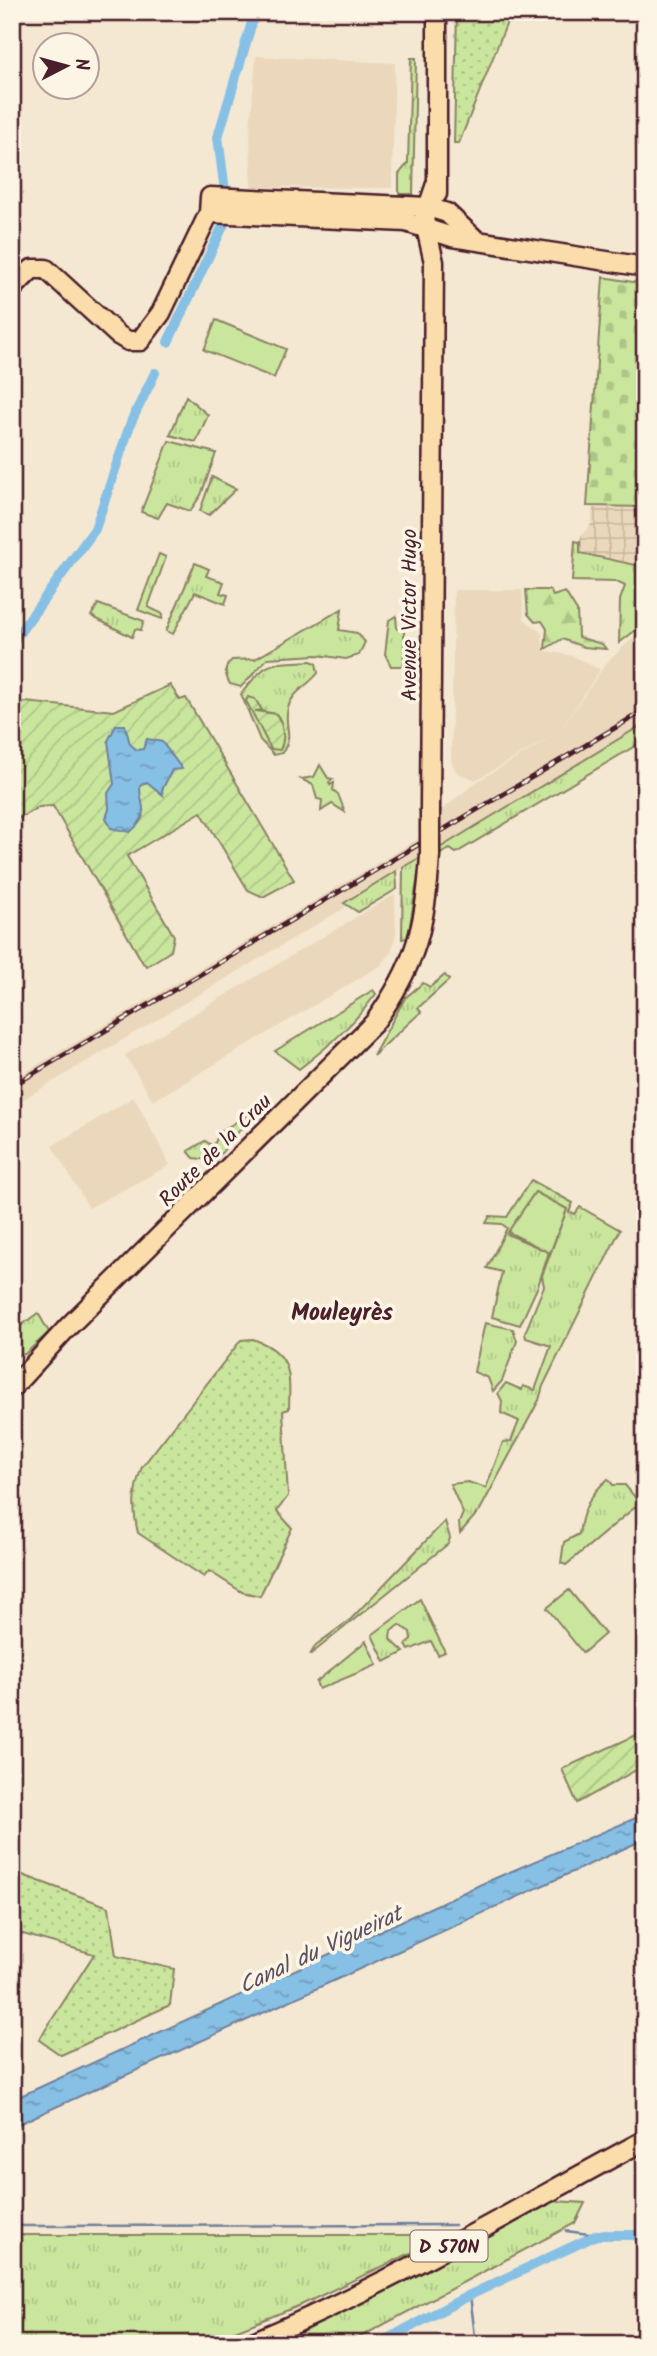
<svg xmlns="http://www.w3.org/2000/svg" width="657" height="2356" font-family="Kalam,sans-serif">
<style>
.built{fill:#ebd8bc}
.industrial{fill:url(#industrial-grid)}
.grass{fill:url(#grass-tufts);stroke:#8a8264;stroke-width:2;fill-rule:evenodd}
.forest{fill:url(#forest-firs);stroke:#8a8264;stroke-width:2}
.cemetery{fill:url(#cemetery-stones);stroke:#8a8264;stroke-width:2}
.park{fill:url(#park-dots);stroke:#8a8264;stroke-width:2}
.garden{fill:url(#garden-furrows);stroke:#8a8264;stroke-width:2}
.pitch{fill:#cae69d;stroke:#8a8264;stroke-width:2}
.water{fill:url(#water-ripples);stroke:#6f809b;stroke-width:2}
.lines{fill:none;stroke-linecap:round;stroke-linejoin:round}
.stream{stroke:#6f809b;stroke-width:2.5}
.canal{stroke:#87c0e5;stroke-width:10}
.major-casing{stroke:#4a1f2b;stroke-width:23}
.major{stroke:#faddab;stroke-width:18}
.rail-casing{stroke:#4a1f2b;stroke-width:5}
.rail{stroke:#fcf5e5;stroke-width:2.5;stroke-dasharray:8;stroke-linecap:butt}
.major-bridge-casing{stroke:#4a1f2b;stroke-width:23;stroke-linecap:butt}
.major-bridge{stroke:#faddab;stroke-width:18}
.labels{text-anchor:middle;stroke-width:7;stroke-linejoin:round;paint-order:stroke}
.shield{fill:#fcf5e5;stroke:#7f5f63;stroke-width:2}
.shield-label{font-size:19px;font-weight:bold;fill:#4a1f2b}
.street-label{font-size:21px;fill:#4a1f2b;stroke:#fcf5e5}
.water-label{font-size:23px;font-style:italic;fill:#5c4f63;stroke:#fcf5e5}
.quarter-label{font-size:24px;font-weight:bold;fill:#4a1f2b;stroke:#fcf5e5}
</style>
<defs>
<pattern id="industrial-grid" width="8" height="8" patternUnits="userSpaceOnUse" patternTransform="scale(1.75)"><rect width="8" height="8" fill="#ebd8bc"/><path d="M0 4h8M4 0v8" fill="none" stroke="#cbb9a2"/></pattern>
<pattern id="grass-tufts" width="24" height="20" patternUnits="userSpaceOnUse" patternTransform="scale(1.75)"><rect width="24" height="20" fill="#cae69d"/><path d="M3 7l-1-3M5 7V3M7 7l1-3M15 17l-1-3M17 17v-4M19 17l1-3" fill="none" stroke="#afc587"/></pattern>
<pattern id="forest-firs" width="22" height="20" patternUnits="userSpaceOnUse" patternTransform="scale(1.75)"><rect width="22" height="20" fill="#cae69d"/><path d="M5 1l3.5 6h-7zM16 11l3.5 6h-7z" fill="#afc587"/></pattern>
<pattern id="cemetery-stones" width="16" height="16" patternUnits="userSpaceOnUse" patternTransform="scale(1.75)"><rect width="16" height="16" fill="#cae69d"/><path d="M2 7V4a2 2 0 0 1 4 0v3zM10 15v-3a2 2 0 0 1 4 0v3z" fill="#afc587"/></pattern>
<pattern id="park-dots" width="8" height="8" patternUnits="userSpaceOnUse" patternTransform="scale(1.75)"><rect width="8" height="8" fill="#cae69d"/><path d="M2 2h.1M6 6h.1" fill="none" stroke="#afc587" stroke-width="1.8" stroke-linecap="round"/></pattern>
<pattern id="garden-furrows" width="10" height="10" patternUnits="userSpaceOnUse" patternTransform="scale(1.75)"><rect width="10" height="10" fill="#cae69d"/><path d="M-1 1l2-2M0 10L10 0M9 11l2-2" fill="none" stroke="#afc587"/></pattern>
<pattern id="water-ripples" width="26" height="14" patternUnits="userSpaceOnUse" patternTransform="scale(1.75)"><rect width="26" height="14" fill="#87c0e5"/><path d="M2 4q2-2 4 0t4 0M15 11q2-2 4 0t4 0" fill="none" stroke="#709bba"/></pattern>
</defs>
<rect width="100%" height="100%" fill="#f4e8d2"/>
<filter id="ink" filterUnits="userSpaceOnUse"><feTurbulence type="fractalNoise" baseFrequency=".0143" numOctaves="2"/><feDisplacementMap in="SourceGraphic" scale="14" xChannelSelector="R" yChannelSelector="G"/><feConvolveMatrix kernelMatrix="1 2 1 2 8 2 1 2 1" color-interpolation-filters="sRGB"/></filter>
<g filter="url(#ink)">
<g class="built">
<polygon points="256,56 395,63 392,188 251,187 250,129"/>
<polygon points="454,590 522,590 524,619 542,633 543,650 573,656 600,670 560,731 607,662 645,627 645,723 438,849 438,828 421,838 421,857 344,903 346,907 12,1106 12,1080 420,838 420,821 439,812 475,783 553,736 476,780 457,773 451,761"/>
<polygon points="395,894 396,933 391,953 380,966 153,1101 125,1055"/>
<polygon points="134,1097 170,1165 89,1208 52,1146"/>
</g>
<polygon class="industrial" points="593,508 645,509 645,566 581,552 580,538 591,524"/>
<g class="grass">
<polygon points="411,58 416,58 413,194 399,194 399,174 408,163"/>
<polygon points="186,396 208,415 196,442 170,435"/>
<polygon points="169,441 216,453 201,495 190,511 167,503 158,518 141,512"/>
<polygon points="212,477 236,489 209,515 200,511"/>
<polygon points="575,541 580,542 580,553 645,567 645,623 619,643 620,600 625,586 617,582 572,581"/>
<polygon points="159,554 166,557 148,607 163,614 162,619 138,610"/>
<polygon points="195,563 209,569 206,576 224,582 220,593 228,595 225,604 195,592 173,634 166,631"/>
<polygon points="98,604 144,621 141,630 135,629 132,637 91,616"/>
<path d="M342,609L339,630L357,633L365,642L359,655L346,659L317,655L268,658L241,687L230,684C225,675 223,667 232,660L255,659Z"/>
<polygon points="396,616 397,629 404,629 404,666 391,666 385,654 389,620"/>
<path d="M311,661L316,663L318,673C308,686 292,692 288,708C283,727 295,734 282,753L274,755L260,740L241,694C269,658 269,664 311,661ZM260,711L276,714L282,722V746L271,749Z"/>
<polygon points="645,723 645,740 456,853 450,849 438,855 438,849"/>
<polygon points="421,857 408,938 402,939 403,867"/>
<polygon points="396,871 397,889 358,912 344,903"/>
<polygon points="445,975 449,980 418,1008 421,1012 373,1056 405,998 423,983 430,987"/>
<path d="M373,990L376,994C354,1024 329,1046 299,1069L275,1051Z"/>
<polygon points="255,1111 215,1161 194,1158 188,1151 205,1141 213,1146 221,1131"/>
<polygon points="531,1180 573,1203 569,1212 575,1214 580,1207 620,1230 543,1386 539,1400 480,1510 460,1533 459,1523 463,1513 450,1484 468,1482 486,1488 503,1442 511,1441 519,1421 501,1413 502,1401 498,1393 506,1383 522,1390 523,1386 535,1390 551,1346 526,1338 525,1333 544,1286 542,1276 567,1209 535,1192 507,1234 549,1252 538,1286 520,1325 492,1317 502,1272 487,1268 507,1228 502,1224 486,1223 490,1216 507,1217"/>
<polygon points="38,1313 49,1332 25,1354 15,1356 12,1332"/>
<polygon points="485,1323 513,1329 517,1341 502,1381 493,1391 488,1378 474,1372"/>
<path d="M608,1479L613,1485H625L640,1503L566,1565L561,1563L564,1542L579,1534C582,1511 590,1494 608,1479Z"/>
<polygon points="445,1521 450,1538 448,1544 310,1655 316,1645 351,1619"/>
<polygon points="420,1599 445,1652 438,1655 431,1641 409,1650 406,1645 411,1639 410,1632 400,1625 391,1631 390,1639 404,1652 385,1662 372,1635"/>
<polygon points="366,1641 377,1665 319,1689 316,1682"/>
<polygon points="555,2201 585,2203 575,2223 347,2344 276,2344 426,2270"/>
<polygon points="12,2235 416,2235 428,2238 413,2252 301,2305 202,2344 12,2344"/>
</g>
<polygon class="forest" points="526,590 550,590 553,596 565,592 577,611 578,637 602,644 606,649 584,647 562,639 545,649 547,629 542,621 535,622 528,614"/>
<polygon class="cemetery" points="603,277 645,284 645,507 587,506"/>
<g class="park">
<polygon points="457,12 511,12 459,143 454,143"/>
<path d="M253,1339C292,1353 290,1372 289,1409L283,1411L288,1496L277,1511L292,1528L260,1596L242,1592L209,1571L204,1577L138,1533C132,1509 133,1490 142,1467L241,1340Z"/>
<polygon points="20,1874 109,1907 116,1956 174,1969 170,2005 61,2055 39,2040 94,1954 12,1931 12,1886"/>
</g>
<g class="garden">
<polygon points="170,685 180,700 186,698 294,880 263,897 248,890 201,812 127,856 174,936 171,951 147,966 143,963 53,806 39,807 12,822 12,709 25,702 114,711"/>
<path d="M248,697L255,699L262,710L255,711L276,714C283,724 286,738 280,750L271,749C262,732 254,715 246,701Z"/>
<polygon points="645,1731 645,1765 577,1803 562,1769"/>
</g>
<g class="pitch">
<polygon points="216,320 286,349 274,378 204,350"/>
<polygon points="320,765 328,778 333,779 329,782 330,785 334,783 333,790 338,794 345,812 332,804 321,811 322,800 317,799 313,785 301,779 314,777"/>
<polygon points="535,1192 567,1209 550,1253 508,1232"/>
<polygon points="569,1590 605,1634 583,1653 547,1608"/>
</g>
<g class="water">
<path d="M116,725H125L130,744L137,750L143,749L147,739L162,742L182,769L172,770L162,790L163,795L147,782L140,785C139,807 153,813 130,832L111,828L106,818L109,809L108,793L114,784L108,741Z"/>
<polygon points="645,1814 645,1839 12,2127 12,2100 484,1883"/>
</g>
<g class="lines">
<g class="stream">
<polyline points="12,2226 455,2225"/>
<polyline points="566,2231 597,2235"/>
<polyline points="470,2295 476,2344"/>
</g>
<g class="canal">
<polyline points="168,342 223,226 225,191 218,137 255,12"/>
<polyline points="12,643 95,529 131,422 155,373"/>
<polyline points="378,2344 470,2295 597,2235 645,2235"/>
</g>
<g class="major-casing">
<g id="major">
<polyline points="437,194 437,12"/>
<polyline points="209,213 406,222 452,237 645,267"/>
<polyline points="12,289 32,269 46,269 118,335 128,341 140,341 161,313 209,213 210,197 428,207 447,213 475,239"/>
<polyline points="430,809 434,262 424,219 436,184"/>
<path d="M12,1388L67,1328L374,1023C416,965 426,925 430,855"/>
<path d="M248,2344C385,2287 514,2210 645,2140"/>
</g>
</g>
<use href="#major" class="major"/>
<g class="rail-casing">
<polyline id="rail" points="12,1086 645,710"/>
</g>
<use href="#rail" class="rail"/>
<g class="major-bridge-casing">
<polyline id="major-bridge" points="430,855 430,809"/>
</g>
<use href="#major-bridge" class="major-bridge"/>
</g>
</g>
<g class="labels">
<rect class="shield" x="410.5" y="2230.5" width="77" height="31" rx="5"/>
<g class="shield-label">
<text x="449" y="2253">D 570N</text>
</g>
<g class="street-label">
<text transform="translate(409 615) rotate(-90)" y="7">Avenue Victor Hugo</text>
<text transform="translate(215 1150) rotate(-45)" y="7">Route de la Crau</text>
</g>
<g class="water-label">
<text transform="translate(320 1949) rotate(-25)" y="8">Canal du Vigueirat</text>
</g>
<g class="quarter-label">
<text x="342" y="1320">Mouleyrès</text>
</g>
</g>
<rect width="657" height="2356" fill="none" stroke="#fcf5e5" stroke-width="42"/>
<rect x="21" y="21" width="615" height="2314" fill="none" stroke="#4a1f2b" stroke-width="2.5" filter="url(#ink)"/>
<g transform="translate(66 66) rotate(84)"><circle r="33" fill="#fcf5e5" stroke="#b59f9b" stroke-width="2"/>
<path d="M0-5L12 26L0 18L-12 26Z" fill="#4a1f2b"/>
<text y="-10" font-size="19" font-weight="bold" text-anchor="middle" fill="#4a1f2b">N</text>
</g>
</svg>
